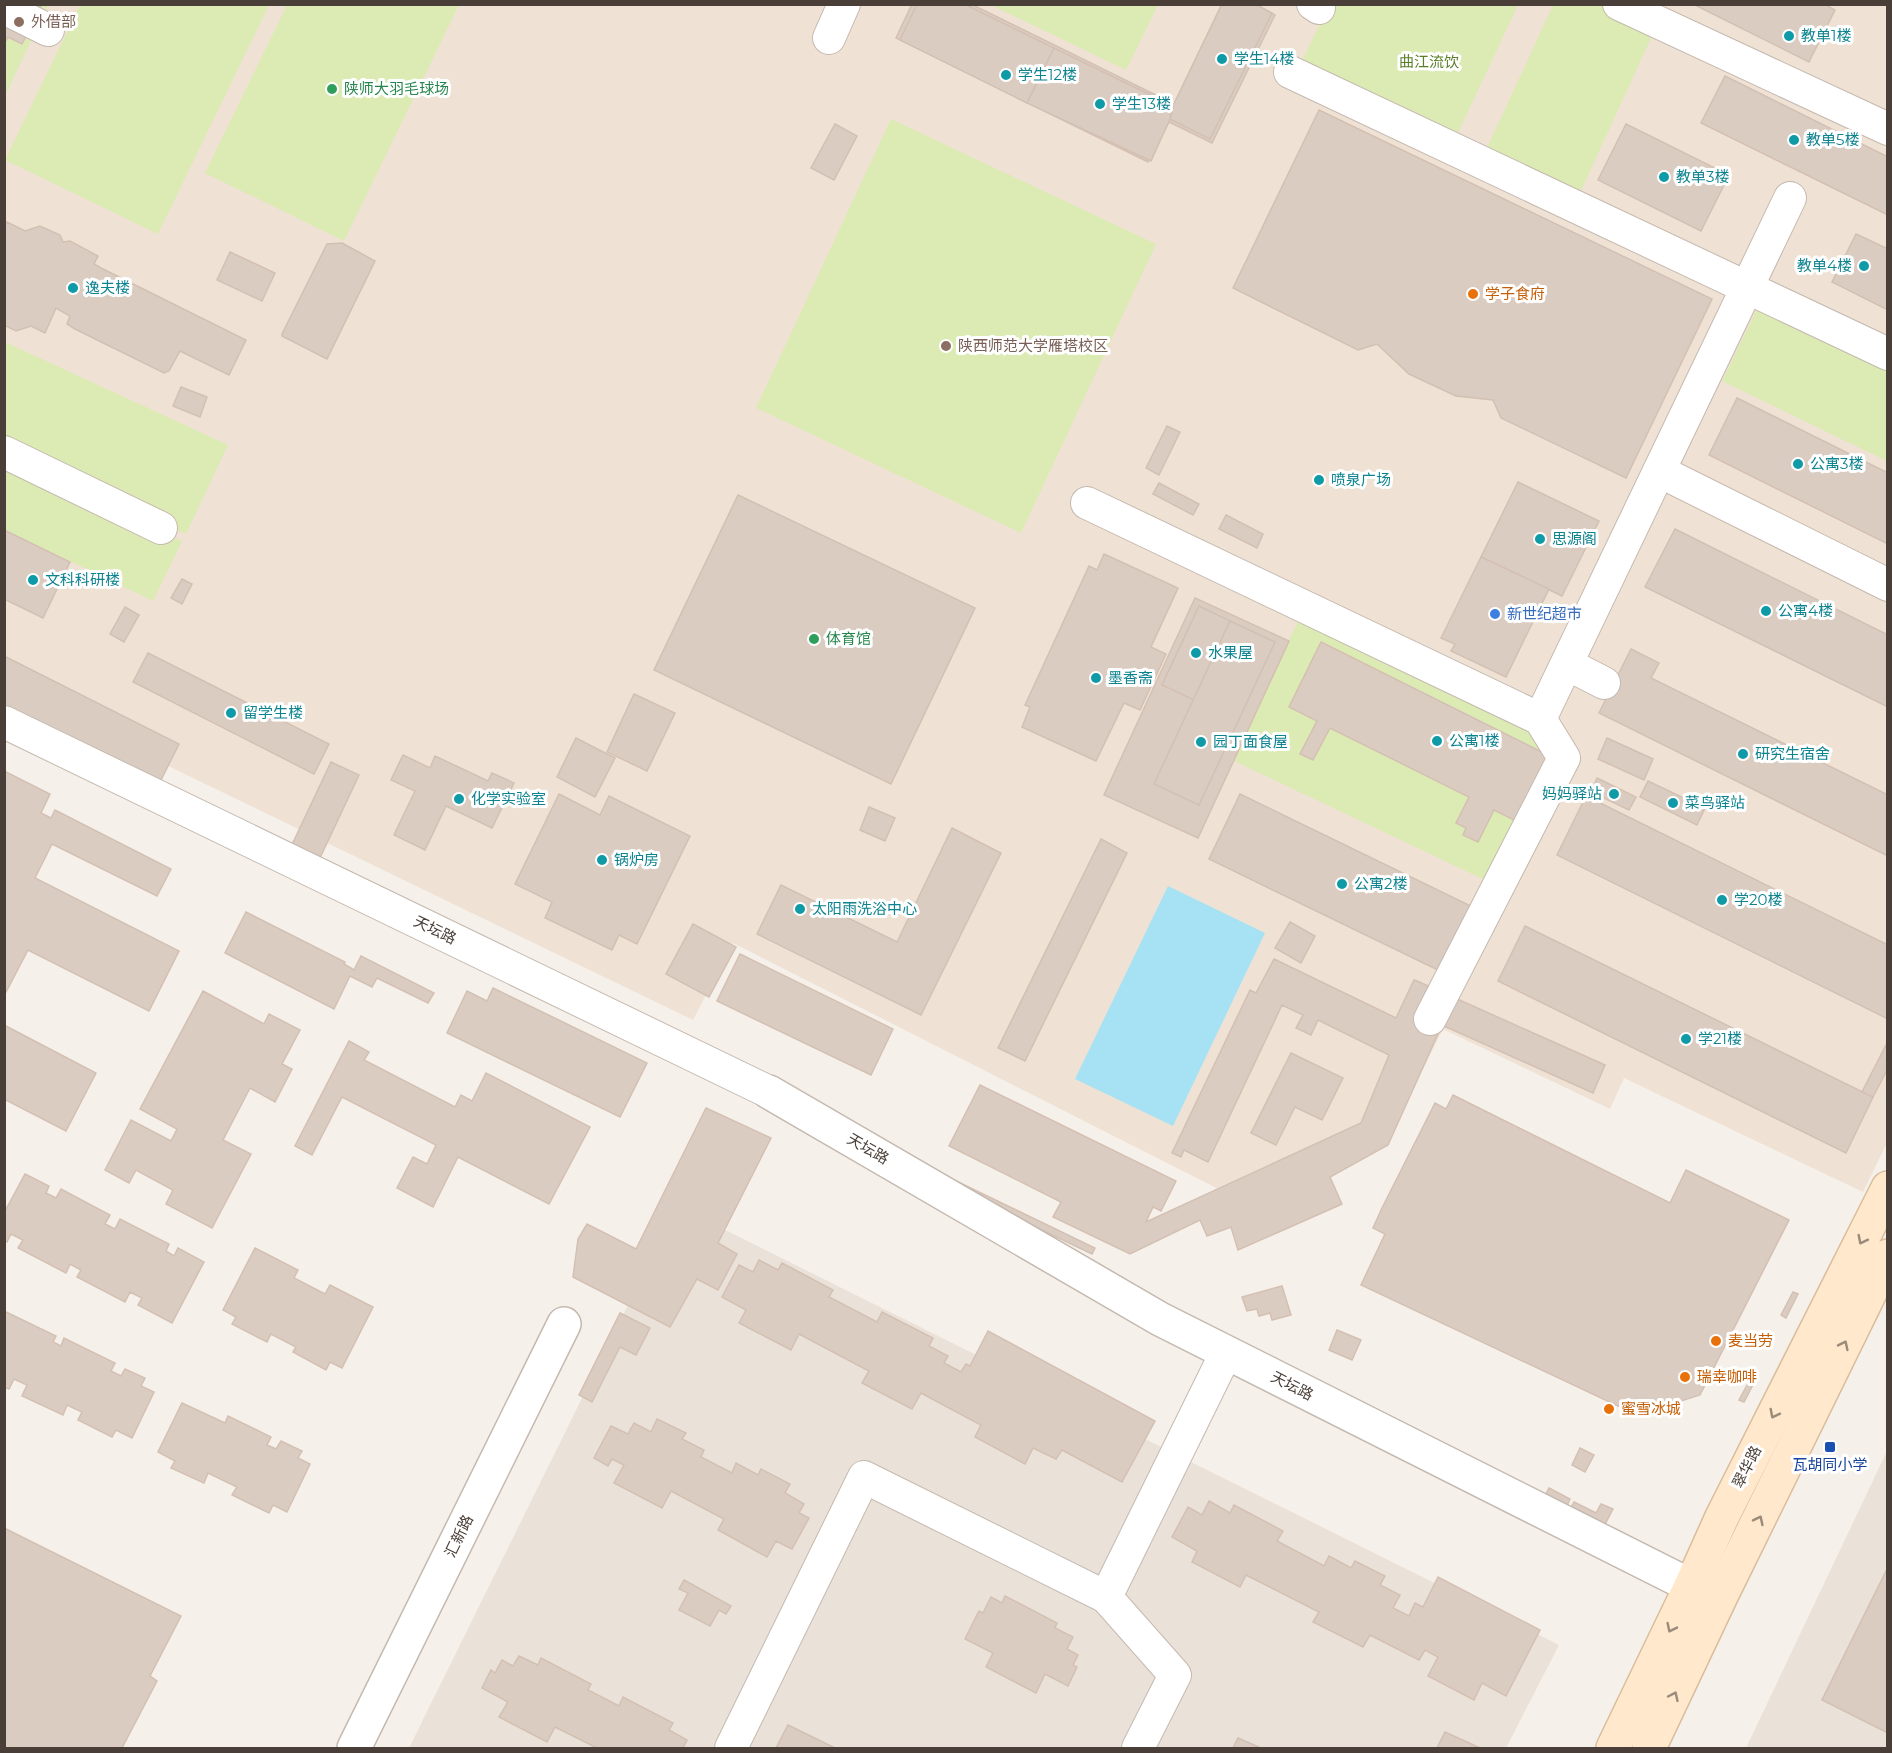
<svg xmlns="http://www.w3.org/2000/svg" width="1892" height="1753" font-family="Montserrat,'Noto Sans SC',sans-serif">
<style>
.residential{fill:#eae1d8}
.education{fill:#efe2d4}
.green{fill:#dceab3}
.water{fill:#a6e2f3}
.building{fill:#dbccc2;stroke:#d3c0b2;stroke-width:1.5}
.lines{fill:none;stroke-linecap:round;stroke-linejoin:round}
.minor-casing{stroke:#c5b9af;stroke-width:34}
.tertiary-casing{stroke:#c5b9af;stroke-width:36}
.secondary-casing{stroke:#d9bd9c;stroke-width:36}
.minor{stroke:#fff;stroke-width:32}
.tertiary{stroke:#fff;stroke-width:33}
.secondary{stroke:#ffe8cb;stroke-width:33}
.oneway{stroke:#9b8b7a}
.education-dot{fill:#8d6e63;stroke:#fff;stroke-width:2}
.culture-dot{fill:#0f9aa8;stroke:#fff;stroke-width:2}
.leisure-dot{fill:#2e9e5b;stroke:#fff;stroke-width:2}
.food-dot{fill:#e8710a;stroke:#fff;stroke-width:2}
.shop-dot{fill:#3f7fe0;stroke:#fff;stroke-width:2}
.transit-dot{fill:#1a4fb4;stroke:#fff;stroke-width:2}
.labels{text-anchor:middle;stroke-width:6;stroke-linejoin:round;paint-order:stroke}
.education-label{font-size:15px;fill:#785e54;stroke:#fff;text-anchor:start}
.culture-label{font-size:15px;fill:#0d838f;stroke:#fff;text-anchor:start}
.park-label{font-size:15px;fill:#5a7f28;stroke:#fff}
.leisure-label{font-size:15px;fill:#27864d;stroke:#fff;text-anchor:start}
.food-label{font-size:15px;fill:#c56008;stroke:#fff;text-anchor:start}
.shop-label{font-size:15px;fill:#366cbe;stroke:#fff;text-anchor:start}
.street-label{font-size:15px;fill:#4a3f38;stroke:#fff}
.transit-label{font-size:15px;fill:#164399;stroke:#fff}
</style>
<rect width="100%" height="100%" fill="#f6f0ea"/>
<g class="residential">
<polygon points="677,1206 1559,1645 1506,1748 409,1748"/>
<polygon points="1887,1451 1887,1748 1746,1748"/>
</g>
<polygon class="education" points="4,5 1887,5 1888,1141 1863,1192 1624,1078 1610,1109 1443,1029 1391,1133 1250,1205 733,943 693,1020 5,687"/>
<g class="green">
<polygon points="5,5 48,5 5,96"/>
<polygon points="80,5 269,5 158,234 5,160"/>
<polygon points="287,5 459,5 344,241 205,173"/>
<polygon points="991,5 1158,4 1158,5 1126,70"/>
<polygon points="1329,5 1518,5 1456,137 1300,65"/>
<polygon points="1553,5 1666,5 1580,193 1486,150"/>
<polygon points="891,119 1156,244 1021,533 756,408"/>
<polygon points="1760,303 1887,365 1887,461 1722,381"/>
<polygon points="5,342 228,445 186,534 5,448"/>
<polygon points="4,456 182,541 153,601 5,530"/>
<polygon points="1302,613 1531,727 1548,754 1485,880 1232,760"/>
</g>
<polygon class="water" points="1168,886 1265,933 1173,1126 1075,1079"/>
<g class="building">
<polygon points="4,4 41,6 22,44 8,37 4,44"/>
<polygon points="912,4 971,4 1174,104 1222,4 1255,4 1275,15 1212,143 1169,122 1148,162 896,38"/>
<polygon points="917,4 964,4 1054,48 1027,103 900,40"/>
<polygon points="1222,4 1255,4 1272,13 1210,139 1170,119 1173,106"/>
<polygon points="1693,4 1824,4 1835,10 1809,62"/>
<polygon points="1054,48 1173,106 1170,119 1151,161 1027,103"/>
<polygon points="1725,76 1888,157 1888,215 1701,123"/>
<polygon points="1319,110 1712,299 1626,478 1501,418 1493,400 1456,396 1409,374 1377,344 1358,350 1233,288"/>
<polygon points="835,124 857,136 834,180 811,168"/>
<polygon points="1626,124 1729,175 1701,231 1598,180"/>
<polygon points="7,222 25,231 40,226 60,235 63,242 70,241 98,256 94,264 101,268 246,340 229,375 180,351 169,371 164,373 75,329 67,324 70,316 56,308 45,333 31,326 16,331 4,325 4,227"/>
<polygon points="1856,234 1888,249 1888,310 1832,282"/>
<polygon points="342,243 375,261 327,359 282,336 282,334 327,244"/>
<polygon points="230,252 275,273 262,301 217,280"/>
<polygon points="181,387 207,397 200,417 173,406"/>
<polygon points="1737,398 1888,473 1888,544 1709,455"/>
<polygon points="1167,426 1180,432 1159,475 1146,468"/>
<polygon points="1518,482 1599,521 1562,596 1481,557"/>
<polygon points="1159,483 1199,504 1193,515 1153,494"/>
<polygon points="738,495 975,608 891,784 654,670"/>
<polygon points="1226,515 1263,534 1257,548 1219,529"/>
<polygon points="1675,529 1888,635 1888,707 1645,587"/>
<polygon points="4,530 70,562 43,618 4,599"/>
<polygon points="1104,554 1178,588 1151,647 1166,654 1140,710 1124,703 1096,761 1022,727 1030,707 1025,705 1089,566 1097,570"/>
<polygon points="1481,557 1549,589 1506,677 1451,651 1455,644 1441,638"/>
<polygon points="182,579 192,584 182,604 171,598"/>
<polygon points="1195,598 1289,641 1198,838 1104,795"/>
<polygon points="1199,606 1230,621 1194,700 1162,685"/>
<polygon points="125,607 139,615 124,642 110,634"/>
<polygon points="1230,621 1275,642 1199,805 1154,784"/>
<polygon points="1321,642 1552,757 1520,823 1494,810 1478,842 1463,835 1466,828 1456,823 1469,797 1330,728 1313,760 1300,754 1317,721 1289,707"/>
<polygon points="1631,649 1659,663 1651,678 1888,795 1888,856 1599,713"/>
<polygon points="148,653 329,744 314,774 133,682"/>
<polygon points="4,656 179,744 159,784 4,707"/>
<polygon points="634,694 675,713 647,771 607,752"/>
<polygon points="576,738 615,758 595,797 557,777"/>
<polygon points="1607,738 1653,759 1644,780 1598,759"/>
<polygon points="403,755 430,768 435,756 488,781 492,773 514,783 492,828 446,806 425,850 394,835 415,791 391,780"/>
<polygon points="331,762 359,775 318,862 290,849"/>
<polygon points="4,771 50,794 41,813 51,818 55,810 171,869 157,896 52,844 35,878 179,951 149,1011 28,950 4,996"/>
<polygon points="1597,778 1636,797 1629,810 1591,792"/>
<polygon points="1648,781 1705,808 1697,825 1640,797"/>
<polygon points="559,794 600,815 609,796 690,836 637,944 619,935 612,950 545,918 552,902 515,884"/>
<polygon points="1240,794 1475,908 1444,973 1209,859"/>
<polygon points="1586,796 1888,945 1888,1019 1557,855"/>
<polygon points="869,807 895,818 885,841 860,830"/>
<polygon points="952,828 1001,853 921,1015 757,934 781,885 897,942"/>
<polygon points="1101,839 1127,853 1025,1061 998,1048"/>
<polygon points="246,912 345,962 344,964 354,970 361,956 434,993 428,1003 377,978 372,987 350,976 334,1009 225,953"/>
<polygon points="1290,922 1315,936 1301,963 1275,948"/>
<polygon points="693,924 736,947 709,997 666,974"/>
<polygon points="1525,926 1873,1097 1846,1153 1498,981"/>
<polygon points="740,954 893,1029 871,1075 717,1001"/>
<polygon points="1274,959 1396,1018 1414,980 1417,981 1605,1065 1593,1093 1442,1025 1388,1145 1330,1177 1342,1204 1238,1250 1231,1227 1207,1236 1200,1220 1130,1254 1053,1217 1061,1202 949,1146 980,1085 1176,1181 1161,1211 1153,1207 1146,1222 1361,1123 1389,1055 1318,1020 1311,1035 1296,1028 1303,1015 1282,1005 1208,1162 1184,1150 1181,1157 1172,1153 1250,990 1256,993"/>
<polygon points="493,988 647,1063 620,1117 447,1033 467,991 487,1001"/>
<polygon points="203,991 264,1024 269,1014 300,1030 282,1064 292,1069 275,1102 250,1088 223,1140 251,1154 212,1228 166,1204 173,1190 136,1170 129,1183 105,1170 131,1120 171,1141 177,1129 140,1109"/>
<polygon points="4,1025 96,1073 66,1131 4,1099"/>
<polygon points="349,1041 369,1052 364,1060 455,1107 461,1095 472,1101 486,1073 590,1127 549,1204 458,1157 433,1207 397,1188 413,1157 427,1164 436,1145 342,1097 312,1155 295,1146"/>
<polygon points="1888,1041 1888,1068 1873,1097 1862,1092"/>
<polygon points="1291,1053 1343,1078 1322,1120 1295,1107 1276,1145 1251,1133"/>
<polygon points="1453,1095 1670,1203 1686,1170 1789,1220 1700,1395 1637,1415 1361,1285 1385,1234 1373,1228 1382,1208 1435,1103 1446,1109"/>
<polygon points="706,1108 771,1138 718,1243 737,1254 718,1290 697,1279 670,1327 573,1277 578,1239 587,1224 636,1249"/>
<polygon points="865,1137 1095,1248 1092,1254 862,1144"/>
<polygon points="25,1174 49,1186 46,1193 56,1198 61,1189 110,1215 105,1224 115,1229 120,1219 169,1244 166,1251 174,1256 178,1248 204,1262 172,1323 138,1305 142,1298 130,1292 125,1302 77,1277 81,1270 70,1264 66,1273 18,1248 23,1240 11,1234 7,1242 4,1240 4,1213"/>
<polygon points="255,1248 298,1270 294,1278 325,1294 330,1285 373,1307 342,1368 330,1362 326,1370 293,1352 296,1347 271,1334 267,1342 232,1324 236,1317 223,1310"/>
<polygon points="759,1260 778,1270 782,1263 833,1290 829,1297 877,1322 882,1312 933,1338 929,1346 948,1356 944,1363 961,1372 966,1364 970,1366 988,1331 1155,1421 1122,1482 1062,1450 1056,1459 1033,1448 1025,1464 975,1437 981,1425 921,1393 912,1409 862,1383 869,1371 799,1334 791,1350 739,1323 746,1310 722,1297 739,1265 753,1272"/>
<polygon points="1282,1286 1291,1315 1272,1320 1270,1313 1259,1316 1257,1309 1247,1311 1242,1297"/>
<polygon points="1793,1292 1798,1294 1786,1318 1781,1315"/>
<polygon points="4,1311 56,1336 53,1342 61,1346 64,1338 115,1363 111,1371 121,1376 125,1369 145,1378 141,1386 154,1392 132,1438 116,1430 112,1437 78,1420 82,1412 67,1405 63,1415 22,1396 27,1385 14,1379 9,1389 4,1387"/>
<polygon points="620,1313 650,1328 636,1355 620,1347 592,1402 579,1395"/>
<polygon points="1337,1330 1361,1340 1352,1360 1329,1350"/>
<polygon points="1753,1374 1757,1377 1744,1402 1739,1400"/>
<polygon points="182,1403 225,1423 228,1416 271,1437 267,1445 276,1449 281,1441 302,1451 298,1458 310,1464 287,1512 273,1505 269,1513 232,1495 237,1487 208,1473 204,1483 171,1468 175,1461 158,1452"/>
<polygon points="657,1419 686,1433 682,1439 704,1450 701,1457 732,1473 736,1463 758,1475 761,1469 790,1484 785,1493 804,1504 799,1513 809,1518 792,1549 776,1541 767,1557 718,1530 724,1519 671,1491 662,1508 614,1483 624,1465 612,1459 608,1466 594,1458 611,1426 628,1434 634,1423 651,1432"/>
<polygon points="1580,1448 1594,1455 1585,1472 1572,1465"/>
<polygon points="1549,1488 1570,1499 1564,1512 1542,1502"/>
<polygon points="1209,1501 1230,1513 1234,1505 1283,1531 1277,1541 1324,1566 1329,1556 1351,1568 1355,1561 1385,1576 1380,1585 1400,1595 1393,1608 1409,1616 1415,1603 1423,1607 1438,1577 1540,1630 1506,1696 1482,1683 1474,1700 1428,1676 1438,1657 1425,1650 1419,1660 1370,1635 1363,1647 1313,1622 1319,1612 1246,1575 1240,1587 1192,1562 1197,1551 1172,1537 1188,1507 1202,1515"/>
<polygon points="1574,1502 1596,1513 1601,1504 1613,1509 1602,1530 1568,1513"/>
<polygon points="4,1528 181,1616 150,1676 157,1681 122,1748 4,1748"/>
<polygon points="1888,1567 1888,1733 1822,1700"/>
<polygon points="684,1580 731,1606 726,1614 719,1610 710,1626 679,1610 688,1593 679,1589"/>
<polygon points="1005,1596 1057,1623 1055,1628 1073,1637 1067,1649 1078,1655 1073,1665 1077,1667 1068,1686 1045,1674 1036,1693 986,1667 993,1653 965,1639 979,1611 983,1613 991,1597 1002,1603"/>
<polygon points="519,1656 538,1665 541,1658 591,1684 588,1690 619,1706 623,1697 673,1723 669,1730 687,1740 683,1748 597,1748 555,1727 547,1742 499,1717 508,1702 482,1688 491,1670 495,1673 502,1660 513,1666"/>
<polygon points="788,1725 835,1748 776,1748"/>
<polygon points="1445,1732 1480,1748 1437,1748"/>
<polygon points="1238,1738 1261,1748 1233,1748"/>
</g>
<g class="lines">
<g class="minor-casing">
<g id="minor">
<polyline points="1313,4 1319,8"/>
<polyline points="1619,4 1888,129"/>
<polyline points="12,12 48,30"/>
<polyline points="829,38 844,4"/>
<polyline points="1290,72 1888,354"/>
<polyline points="4,452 161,528"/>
<polyline points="1659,471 1888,585"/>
<polyline points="1087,503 1540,719 1564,758 1430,1019"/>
<polyline points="1567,664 1604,683"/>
<polyline points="1540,719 1790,198"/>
<polyline points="4,722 769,1092"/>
<polyline points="1106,1597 1226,1353"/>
<polyline points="731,1748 864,1477 1106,1597 1175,1675 1138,1748"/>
</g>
</g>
<g class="tertiary-casing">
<g id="tertiary">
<polyline points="769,1092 1160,1319 1691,1586 1718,1595"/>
<polyline points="354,1748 564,1324"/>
</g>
</g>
<g class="secondary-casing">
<g id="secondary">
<polyline points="1613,1748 1691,1586 1722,1517 1888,1188"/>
<polyline points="1649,1748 1721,1596 1888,1256"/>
</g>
</g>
<use href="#minor" class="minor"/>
<use href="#tertiary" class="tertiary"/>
<use href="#secondary" class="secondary"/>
</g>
<defs><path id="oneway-chevron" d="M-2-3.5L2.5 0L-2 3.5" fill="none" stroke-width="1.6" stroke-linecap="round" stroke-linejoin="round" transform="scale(1.5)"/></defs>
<g class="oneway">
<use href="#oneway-chevron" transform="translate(1862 1240) rotate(117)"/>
<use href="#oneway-chevron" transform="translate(1844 1345) rotate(-64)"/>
<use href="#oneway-chevron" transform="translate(1774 1414) rotate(117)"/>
<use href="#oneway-chevron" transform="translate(1759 1520) rotate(-64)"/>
<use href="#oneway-chevron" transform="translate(1671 1628) rotate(116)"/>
<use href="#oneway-chevron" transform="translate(1674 1696) rotate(-65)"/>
</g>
<g class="education-dot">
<circle cx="19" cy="22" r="6"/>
<circle cx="946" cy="346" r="6"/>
</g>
<g class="culture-dot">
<circle cx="1789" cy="36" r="6"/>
<circle cx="1222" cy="59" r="6"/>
<circle cx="1006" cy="75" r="6"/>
<circle cx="1100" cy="104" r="6"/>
<circle cx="1794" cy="140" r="6"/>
<circle cx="1664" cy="177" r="6"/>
<circle cx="1864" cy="266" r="6"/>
<circle cx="73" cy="288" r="6"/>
<circle cx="1798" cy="464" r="6"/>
<circle cx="1319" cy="480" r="6"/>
<circle cx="1540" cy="539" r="6"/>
<circle cx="33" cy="580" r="6"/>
<circle cx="1766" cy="611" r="6"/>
<circle cx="1196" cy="653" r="6"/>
<circle cx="1096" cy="678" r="6"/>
<circle cx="231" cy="713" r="6"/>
<circle cx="1437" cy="741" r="6"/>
<circle cx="1201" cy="742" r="6"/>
<circle cx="1743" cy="754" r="6"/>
<circle cx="1614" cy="794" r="6"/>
<circle cx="459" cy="799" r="6"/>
<circle cx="1673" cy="803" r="6"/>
<circle cx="602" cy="860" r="6"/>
<circle cx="1342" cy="884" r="6"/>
<circle cx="1722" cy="900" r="6"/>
<circle cx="800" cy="909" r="6"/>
<circle cx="1686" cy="1039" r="6"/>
</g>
<g class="leisure-dot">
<circle cx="332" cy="89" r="6"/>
<circle cx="814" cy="639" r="6"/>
</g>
<g class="food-dot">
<circle cx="1473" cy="294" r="6"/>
<circle cx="1716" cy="1341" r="6"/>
<circle cx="1685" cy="1377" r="6"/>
<circle cx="1609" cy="1409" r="6"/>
</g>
<circle class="shop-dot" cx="1495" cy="614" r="6"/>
<rect class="transit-dot" x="1824" y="1441" width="12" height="12" rx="3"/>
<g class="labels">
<g class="education-label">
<text x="31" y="27">外借部</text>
<text x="958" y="351">陕西师范大学雁塔校区</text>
</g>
<g class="culture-label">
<text x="1801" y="41">教单1楼</text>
<text x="1234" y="64">学生14楼</text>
<text x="1018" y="80">学生12楼</text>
<text x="1112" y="109">学生13楼</text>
<text x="1806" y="145">教单5楼</text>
<text x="1676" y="182">教单3楼</text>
<text x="1852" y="271" text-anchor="end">教单4楼</text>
<text x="85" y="293">逸夫楼</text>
<text x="1810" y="469">公寓3楼</text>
<text x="1331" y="485">喷泉广场</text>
<text x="1552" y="544">思源阁</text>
<text x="45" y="585">文科科研楼</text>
<text x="1778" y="616">公寓4楼</text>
<text x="1208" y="658">水果屋</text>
<text x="1108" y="683">墨香斋</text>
<text x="243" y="718">留学生楼</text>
<text x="1449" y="746">公寓1楼</text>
<text x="1213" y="747">园丁面食屋</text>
<text x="1755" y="759">研究生宿舍</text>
<text x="1602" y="799" text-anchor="end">妈妈驿站</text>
<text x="471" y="804">化学实验室</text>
<text x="1685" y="808">菜鸟驿站</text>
<text x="614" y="865">锅炉房</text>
<text x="1354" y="889">公寓2楼</text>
<text x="1734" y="905">学20楼</text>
<text x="812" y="914">太阳雨洗浴中心</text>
<text x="1698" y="1044">学21楼</text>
</g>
<g class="park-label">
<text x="1429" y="67">曲江流饮</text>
</g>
<g class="leisure-label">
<text x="344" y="94">陕师大羽毛球场</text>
<text x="826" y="644">体育馆</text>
</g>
<g class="food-label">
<text x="1485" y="299">学子食府</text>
<text x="1728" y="1346">麦当劳</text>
<text x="1697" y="1382">瑞幸咖啡</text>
<text x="1621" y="1414">蜜雪冰城</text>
</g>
<g class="shop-label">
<text x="1507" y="619">新世纪超市</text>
</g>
<g class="street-label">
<text transform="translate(435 930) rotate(26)" y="5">天坛路</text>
<text transform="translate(868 1149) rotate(30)" y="5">天坛路</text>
<text transform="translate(1292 1386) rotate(27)" y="5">天坛路</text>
<text transform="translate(1747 1467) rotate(-63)" y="5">翠华路</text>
<text transform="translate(459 1536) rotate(-64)" y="5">汇新路</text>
</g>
<g class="transit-label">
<text x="1830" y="1470">瓦胡同小学</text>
</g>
</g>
<rect width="1892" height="1753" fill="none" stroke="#4a3f38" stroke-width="12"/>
</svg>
